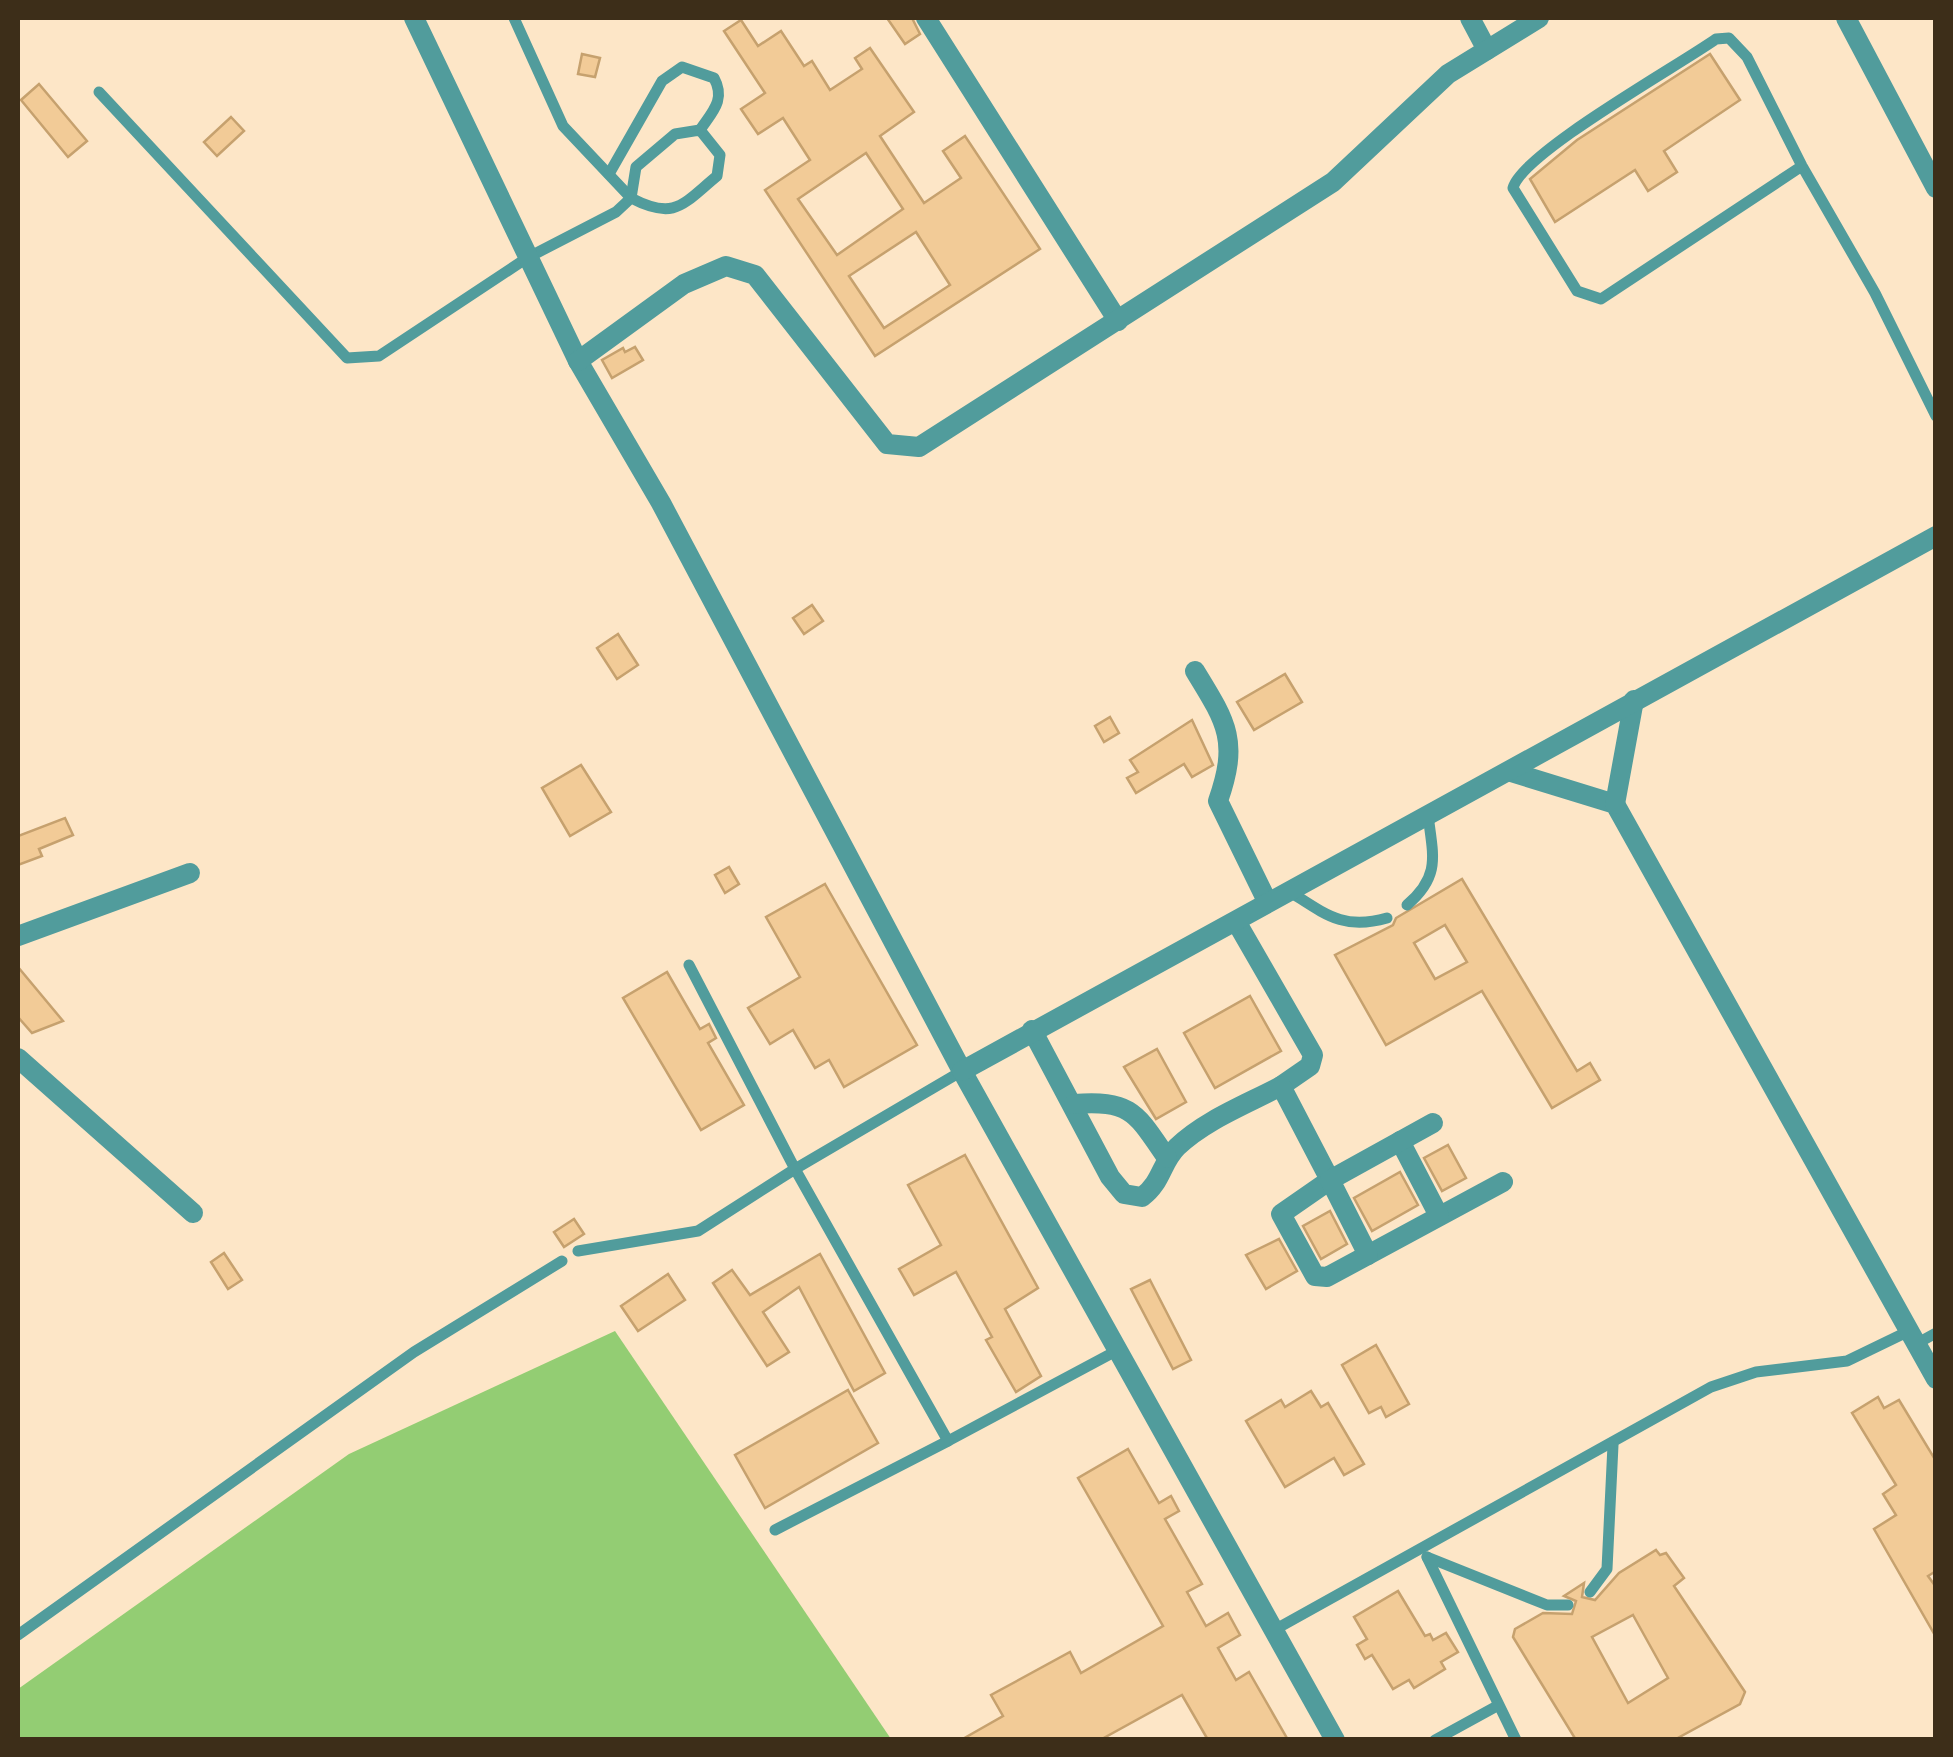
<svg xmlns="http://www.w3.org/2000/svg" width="1953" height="1757" font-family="Spectral,serif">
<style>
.green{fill:#93cd73}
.building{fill:#f2cb97;stroke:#c6a16e;stroke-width:2.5;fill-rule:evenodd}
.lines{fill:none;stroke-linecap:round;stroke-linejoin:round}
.service{stroke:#519c9c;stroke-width:11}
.minor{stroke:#519c9c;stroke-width:20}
</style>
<rect width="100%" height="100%" fill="#fde6c7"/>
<polygon class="green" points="615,1331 891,1739 18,1739 18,1689 349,1454"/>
<g class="building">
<polygon points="887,18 912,18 920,34 905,44"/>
<path d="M741,20L758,46L781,31L804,66L812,61L830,90L862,69L855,58L870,48L914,112L880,136L924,203L961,178L943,151L965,136L1040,249L875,356L765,190L810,160L783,118L758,134L741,109L765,93L724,31ZM866,153L903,209L837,255L798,199ZM916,232L950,285L884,328L849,276Z"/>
<polygon points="582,54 600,58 595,77 578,74"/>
<polygon points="1710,54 1740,100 1664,151 1677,172 1648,191 1635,170 1555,222 1530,179 1577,140"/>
<polygon points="39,84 87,141 68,157 21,100"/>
<polygon points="231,117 244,131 217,156 204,142"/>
<polygon points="635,347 643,360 612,378 602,360 623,348 625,352"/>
<polygon points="812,605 823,621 804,634 793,618"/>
<polygon points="618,634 638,665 617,679 597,648"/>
<polygon points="1285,674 1302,702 1254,730 1237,702"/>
<polygon points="1110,717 1119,733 1104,742 1095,726"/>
<polygon points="1192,720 1213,765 1192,777 1184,764 1136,793 1127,778 1138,772 1130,760"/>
<polygon points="581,765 611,812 570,836 542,788"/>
<polygon points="65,818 73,835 39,849 42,856 18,865 18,836"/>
<polygon points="729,867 739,884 725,893 715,875"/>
<path d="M1462,879L1577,1071L1590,1063L1600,1080L1552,1108L1482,991L1386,1045L1335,955L1393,925L1396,918ZM1445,925L1467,962L1435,979L1414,943Z"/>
<polygon points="825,884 917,1045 844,1087 829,1060 815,1068 793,1030 770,1044 748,1008 800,977 766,917"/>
<polygon points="18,967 63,1021 32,1033 18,1017"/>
<polygon points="667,972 700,1029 709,1024 716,1038 708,1043 744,1105 701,1130 623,998"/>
<polygon points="1250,996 1281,1051 1215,1088 1184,1033"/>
<polygon points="1157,1049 1186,1102 1156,1119 1124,1067"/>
<polygon points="1448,1145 1466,1178 1442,1191 1424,1158"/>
<polygon points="965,1155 1038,1288 1005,1309 1041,1376 1016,1392 986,1340 992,1337 956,1272 914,1295 899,1269 941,1245 908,1185"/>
<polygon points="1400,1172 1418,1205 1372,1231 1354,1198"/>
<polygon points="1330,1211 1347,1244 1321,1259 1303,1226"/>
<polygon points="574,1219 584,1234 564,1247 554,1232"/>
<polygon points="1279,1239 1297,1271 1266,1289 1246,1255"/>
<polygon points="224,1253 242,1280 228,1289 211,1262"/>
<polygon points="820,1254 885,1373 854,1391 799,1287 763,1312 789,1352 767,1366 713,1283 732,1270 750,1295"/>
<polygon points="668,1274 685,1300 638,1331 621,1306"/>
<polygon points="1150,1280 1191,1360 1173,1369 1131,1289"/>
<polygon points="1376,1345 1409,1404 1386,1417 1381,1407 1369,1413 1342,1365"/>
<polygon points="848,1390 878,1443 765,1508 735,1455"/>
<polygon points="1311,1391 1321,1407 1328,1403 1364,1464 1344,1475 1334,1458 1285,1487 1246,1421 1281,1400 1285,1407"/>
<polygon points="1878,1397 1884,1408 1899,1400 1936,1461 1936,1571 1928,1576 1936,1587 1936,1637 1874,1529 1896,1515 1883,1494 1896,1485 1852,1413"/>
<polygon points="1128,1449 1159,1503 1171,1496 1179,1511 1165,1519 1202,1584 1187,1592 1206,1626 1228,1613 1240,1635 1218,1648 1236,1680 1249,1672 1288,1740 1208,1740 1182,1695 1100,1740 961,1740 1003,1716 991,1695 1070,1652 1081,1673 1163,1626 1078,1478"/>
<path d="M1656,1550L1660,1555L1666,1553L1684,1578L1674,1586L1745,1692L1740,1704L1674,1740H1576L1513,1637L1515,1629L1543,1613L1572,1614L1576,1601L1564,1596L1584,1583L1582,1597L1595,1600L1619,1573ZM1633,1615L1668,1678L1628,1703L1592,1637Z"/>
<polygon points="1398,1591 1425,1636 1430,1634 1433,1640 1446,1633 1458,1652 1441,1662 1445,1669 1414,1688 1409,1680 1393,1689 1372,1655 1365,1659 1357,1645 1367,1639 1354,1617"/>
</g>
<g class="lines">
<g class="service">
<polyline points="514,18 563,126 631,198"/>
<path d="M99,92L347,358L379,356L527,258L616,212L631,198C675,221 683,204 717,176L720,155L700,130L675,134L636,167L631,198"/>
<path d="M1802,166L1601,299L1577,291L1513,188C1522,153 1678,66 1716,39L1729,38L1747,57L1802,166L1875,293L1936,416"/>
<path d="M609,174L662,81L682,67L714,78C726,100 712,112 700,130"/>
<path d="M1287,890C1324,913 1342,931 1387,918"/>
<path d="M1407,905C1441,876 1433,856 1428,815"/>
<polyline points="689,965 795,1169 962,1071"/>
<polyline points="578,1251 698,1231 795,1169 948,1441 1118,1350"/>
<polyline points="1916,1344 1936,1333"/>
<polyline points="775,1530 948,1441"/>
<polyline points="1427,1557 1516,1740"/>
<polyline points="1427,1557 1547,1605 1568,1605"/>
<polyline points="1590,1592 1607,1569 1613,1445"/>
<polyline points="1276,1629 1711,1387 1756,1372 1847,1361 1909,1331"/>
<polyline points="18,1635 414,1352 562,1261"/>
<polyline points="1435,1740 1497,1706"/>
</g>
<g class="minor">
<polyline points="414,18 578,361 661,503 962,1071 1335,1740"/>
<polyline points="926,18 1118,321"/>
<polyline points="1470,18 1487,50"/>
<polyline points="1846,18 1936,188"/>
<polyline points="578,361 684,284 726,266 755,275 887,444 919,447 1333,182 1448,74 1539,18"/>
<path d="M1195,671C1227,723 1239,741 1218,801L1267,901"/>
<polyline points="1511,772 1615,804 1936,1379"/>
<polyline points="1615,804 1634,700"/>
<polyline points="1237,923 1313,1055 1310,1066 1281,1086"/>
<polyline points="18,936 190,873"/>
<path d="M1032,1030L1110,1177L1124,1194L1142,1197C1162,1182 1161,1163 1177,1147C1205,1120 1247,1104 1281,1086L1330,1180L1281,1214L1315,1276L1327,1277L1503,1182"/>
<polyline points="18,1058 193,1213"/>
<polyline points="962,1071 1936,536"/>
<path d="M1074,1104C1132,1100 1136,1113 1167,1158"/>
<polyline points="1400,1141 1439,1216"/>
<polyline points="1368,1255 1330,1180 1433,1123"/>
</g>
</g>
<rect width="1953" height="1757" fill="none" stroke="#3d2e19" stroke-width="40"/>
</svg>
